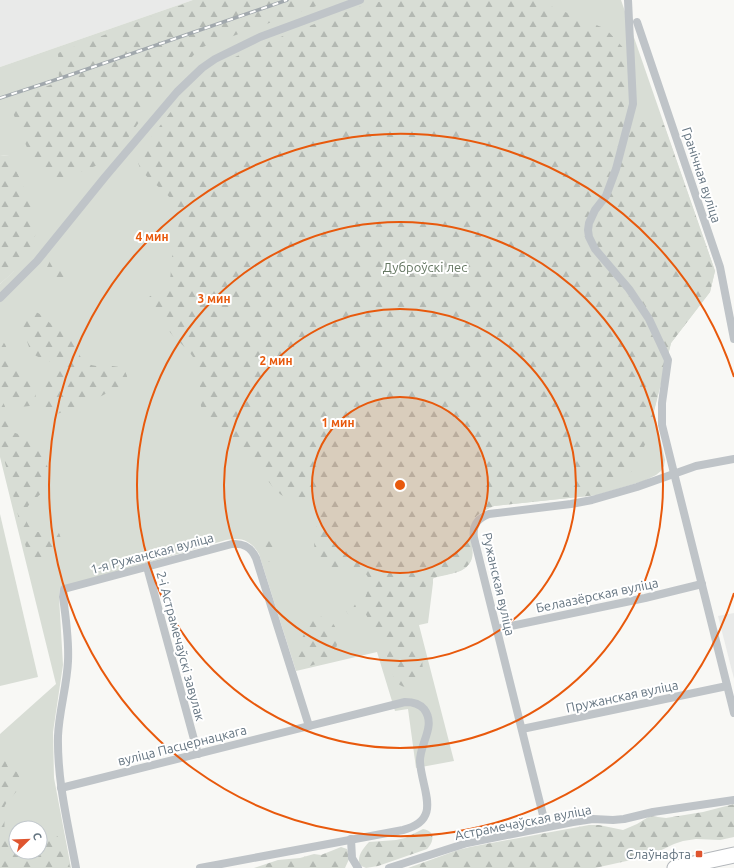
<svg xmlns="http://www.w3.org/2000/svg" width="734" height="868" font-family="Ubuntu,sans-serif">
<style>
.built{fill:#e9eae9}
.green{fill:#d8ddd5;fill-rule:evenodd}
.forest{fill:url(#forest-firs)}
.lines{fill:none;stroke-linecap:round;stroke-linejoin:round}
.highway-casing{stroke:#b3b7bb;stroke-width:17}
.street{stroke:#bfc4c8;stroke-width:8}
.highway{stroke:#fff;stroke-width:15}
.rail-casing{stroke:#a1a8ad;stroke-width:3.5}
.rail{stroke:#fff;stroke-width:2;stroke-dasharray:6;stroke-linecap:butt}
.ring{fill:none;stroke:#e8590c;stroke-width:2}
.poi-dot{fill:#df552f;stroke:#fff;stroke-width:1.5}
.labels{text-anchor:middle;stroke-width:4;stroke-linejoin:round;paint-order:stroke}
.street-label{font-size:13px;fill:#647480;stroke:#fff}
.park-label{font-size:13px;fill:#667863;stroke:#fff}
.poi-label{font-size:13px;fill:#647480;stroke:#fff;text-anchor:end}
.centre{fill:#e8590c;stroke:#fff;stroke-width:2}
.ring-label{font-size:12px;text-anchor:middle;font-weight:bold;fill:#e8590c;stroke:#fff;stroke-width:4;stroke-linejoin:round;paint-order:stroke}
</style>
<defs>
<pattern id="forest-firs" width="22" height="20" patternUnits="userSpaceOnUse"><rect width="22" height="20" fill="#d8ddd5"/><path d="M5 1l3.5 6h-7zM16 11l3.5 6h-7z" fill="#b3b8b2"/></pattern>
</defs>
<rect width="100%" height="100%" fill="#f8f8f5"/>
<g class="built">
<polygon points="0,0 193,0 0,67"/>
<polygon points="734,613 734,679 718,616"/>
</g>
<g class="green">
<path d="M193,0H621L715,271L710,292L671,343L654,411L665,460L664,466L661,471L656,475L644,481L597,495L494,506C450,524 484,548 468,565C460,574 443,575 433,578V583L428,623L419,625L454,761L416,768L408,709L395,711L377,652L296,671L259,554C251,540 241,537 226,540L60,588L59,597L63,665L53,732L54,778L71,868H0V734L56,684L0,457V284L14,271L9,156L0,155V67ZM16,828H40V852H16Z"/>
<polygon points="0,514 38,677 0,686"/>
</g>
<g class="forest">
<polygon points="194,0 333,0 200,48 159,94 113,159 55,182 32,160 9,103 59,81 58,53"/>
<path d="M389,0H475L483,3L489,0H535L558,9L606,29L628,53L623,119L664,125L715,271L710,292L671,343L654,411L652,426L641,455L635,468L624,479L597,495L494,506C469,516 470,524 472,549C472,554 472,560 469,564C459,579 433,569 425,588C422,599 414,617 414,627C414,645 433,670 415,684C412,685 410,687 406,687C401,687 397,683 394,678C388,663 386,647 378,633C373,625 364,616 364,606C363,595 376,583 364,572C352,560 330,587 316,554C309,536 325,513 313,501C304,492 291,504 279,493C266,482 259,465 247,453C232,438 212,434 203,413C196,394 205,376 193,357C186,346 174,339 167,328C164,324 164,318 161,314C157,309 150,308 148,302L149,297C154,293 159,294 163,291C173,285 170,268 172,257C176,242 182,223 176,208C170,188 130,175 139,153L186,92L224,62L270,41L367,4Z"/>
<path d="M0,155L9,156C20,180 43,218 33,245C28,261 12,273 0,284Z"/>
<path d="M54,260C61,261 68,267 71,274V279C60,285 50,277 47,267L50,261Z"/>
<path d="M31,311C43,313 42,317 50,323C56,327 64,326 70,332C76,340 77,354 83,360C98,375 126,354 128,382L90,402L49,417L43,409C43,405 44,384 46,382C48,379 52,378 55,376L56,369C52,358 40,360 32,353C29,350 23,327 22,322L26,314Z"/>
<path d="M0,339C9,345 7,356 13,364C20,375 37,376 36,392C36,398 34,402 30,406L20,407L16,406L11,402L0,388Z"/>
<path d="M0,398C9,408 5,420 11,431C18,436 28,433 33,439C35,441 37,444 38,446C47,461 54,476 42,492C38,498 29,502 26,510C23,517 29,531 37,532C44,533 47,527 54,528C62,533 63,543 56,550C54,552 51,553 49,557C46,563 46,568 38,571L32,568L29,560L0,442Z"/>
<polygon points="270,539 274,540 277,552 274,559 269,562 264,560 263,555 266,542"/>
<path d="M349,599C354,601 357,606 356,612L353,615H349C345,611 343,604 347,600Z"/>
<path d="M318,616C342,620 339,640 334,658L304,668L296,659V651L304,634L307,622L312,618Z"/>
<path d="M0,750L8,767L17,772L21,780C19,795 8,796 4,808C6,821 0,845 16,849V852H40V839L46,836H57C67,843 68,856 70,868H1L0,864Z"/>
<polygon points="734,804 734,837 720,840 696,839 683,841 674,844 649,856 595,868 408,868 458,850 470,847 589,825 599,825 623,830 637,824 650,816 666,818 703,812"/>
<path d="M423,829C436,831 434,842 427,849L378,866L366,868L359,865C358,854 362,850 369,842L396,840L405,838Z"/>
<polygon points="341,847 347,849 350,857 345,868 254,868 278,860 300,858 314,854 321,855"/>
</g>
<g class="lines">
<g class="highway-casing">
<polyline id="highway" points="675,868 734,855"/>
</g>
<g class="street">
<polyline points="628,0 633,104 616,169 606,196 595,210 589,223 588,230 589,237 595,249 629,289 649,319 668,360 662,403 662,425 734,713"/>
<polyline points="637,22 720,267 734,339"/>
<polyline points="0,298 37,261 105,177 177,92 202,68 215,59 260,37 360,0"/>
<polyline points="147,567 198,754"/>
<polyline points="497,629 645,598 702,584"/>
<polyline points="522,729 727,686"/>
<path d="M61,788L405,702C412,702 419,703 424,709C437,726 419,744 420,762C422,791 443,820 403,830L200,868"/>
<path d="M546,827L474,538C472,525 478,518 489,514L571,504L592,500L637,487L696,466L734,459"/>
<polyline points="351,839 352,858 358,868"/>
<path d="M76,868C68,824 57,781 58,736C59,711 67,686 68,661C69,640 66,618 63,597L64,589L232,544C244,543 251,547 256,558L309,726"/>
<polyline points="389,868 467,843 573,822 593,819 613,820 624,819 653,812 734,800"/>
</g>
<use href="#highway" class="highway"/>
<g class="rail-casing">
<polyline id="rail" points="0,98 67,76 287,0"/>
</g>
<use href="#rail" class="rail"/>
</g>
<circle cx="400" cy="485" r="88" fill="#e8590c" fill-opacity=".12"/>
<g class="ring">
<circle cx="400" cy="485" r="88"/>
<circle cx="400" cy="485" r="176"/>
<circle cx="400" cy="485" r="263"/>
<path d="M734 593A351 351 0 1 1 734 377"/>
</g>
<rect class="poi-dot" x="695" y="850" width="8" height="8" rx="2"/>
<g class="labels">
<g class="street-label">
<text transform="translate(702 175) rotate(72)" y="5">Гранічная вуліца</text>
<text transform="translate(152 553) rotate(-15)" y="5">1-я Ружанская вуліца</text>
<text transform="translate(499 584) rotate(77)" y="5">Ружанская вуліца</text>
<text transform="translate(597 595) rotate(-12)" y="5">Белаазёрская вуліца</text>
<text transform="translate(181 646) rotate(75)" y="5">2-і Астрамечаўскі завулак</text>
<text transform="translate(622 696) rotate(-12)" y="5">Пружанская вуліца</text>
<text transform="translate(182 745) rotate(-14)" y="5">вуліца Пасцернацкага</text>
<text transform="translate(523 822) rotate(-11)" y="5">Астрамечаўская вуліца</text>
</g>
<g class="park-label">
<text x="425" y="272">Дуброўскі лес</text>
</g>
<g class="poi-label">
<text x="691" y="859">Слаўнафта</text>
</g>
</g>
<circle cx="400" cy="485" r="6" class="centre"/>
<g class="ring-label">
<text x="152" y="241">4 мин</text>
<text x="214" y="303">3 мин</text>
<text x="276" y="365">2 мин</text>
<text x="338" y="427">1 мин</text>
</g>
<g transform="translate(28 840) rotate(67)"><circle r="19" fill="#ffffff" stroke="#c1c7cc"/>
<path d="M0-3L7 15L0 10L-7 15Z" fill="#df552f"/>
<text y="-6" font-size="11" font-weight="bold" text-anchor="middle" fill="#647480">С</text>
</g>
</svg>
